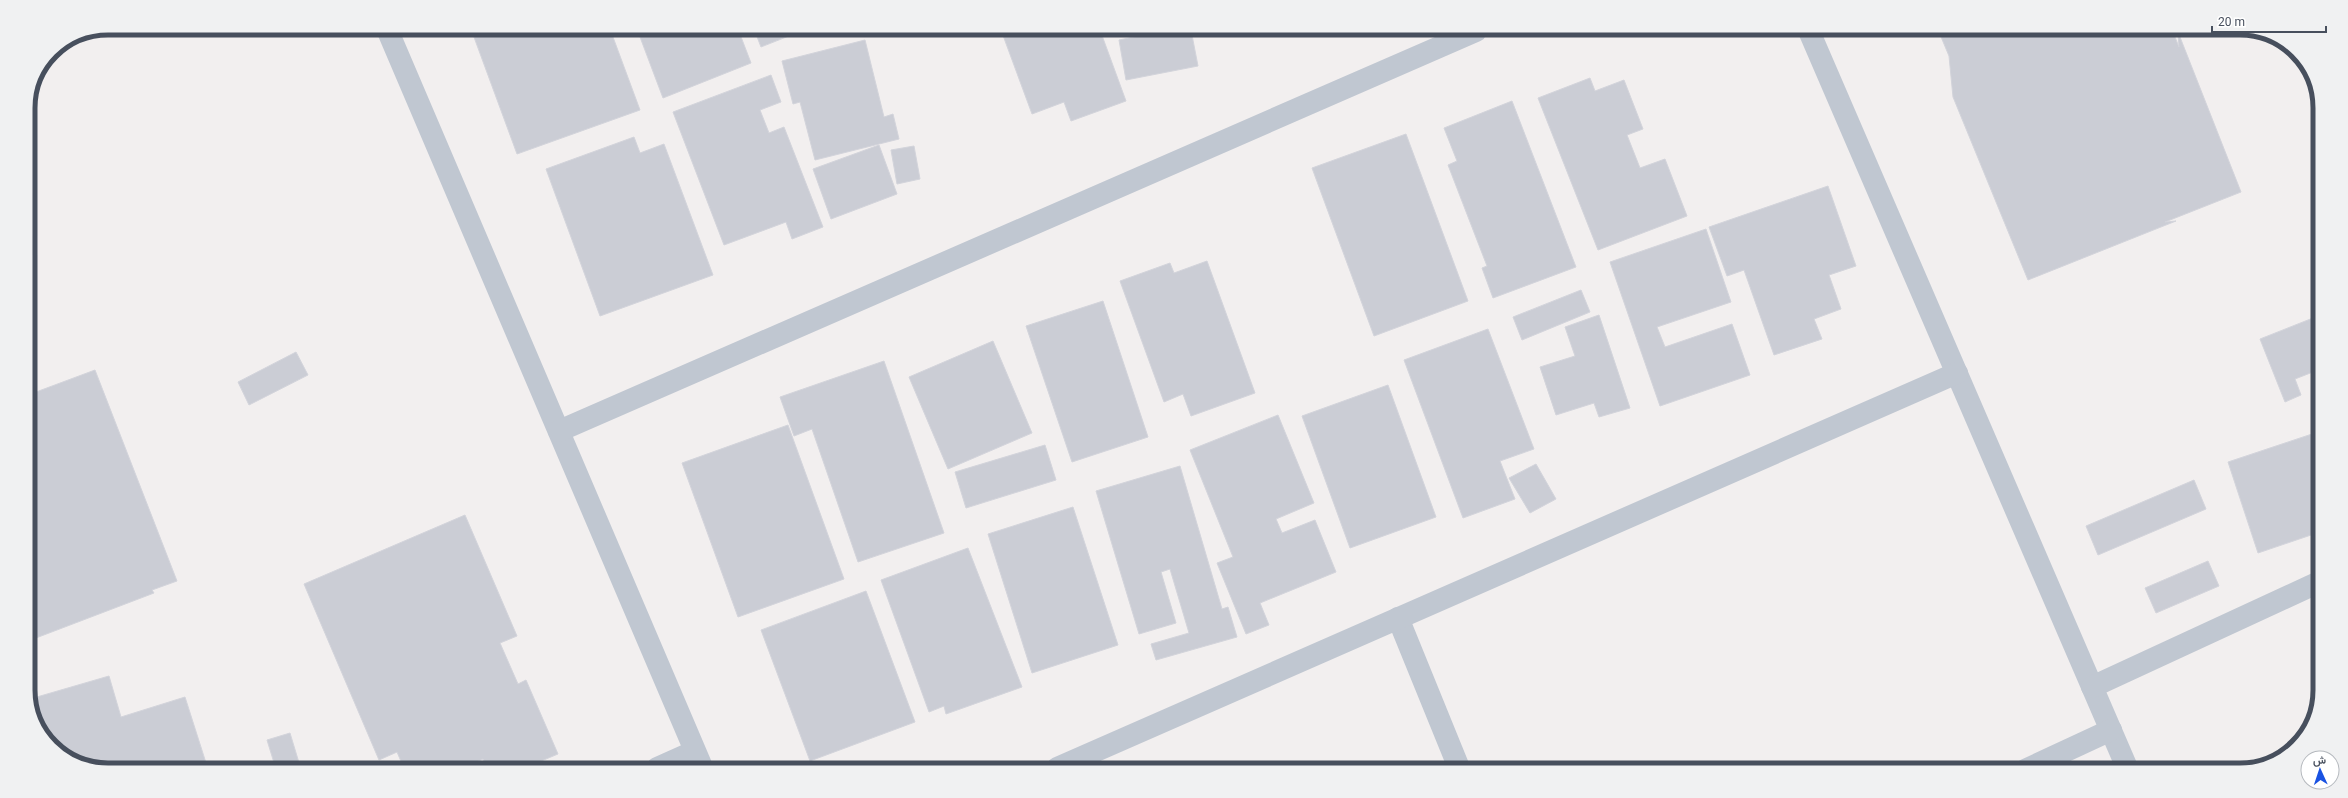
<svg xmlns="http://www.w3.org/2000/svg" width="2348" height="798" font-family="Roboto,Vazirmatn,sans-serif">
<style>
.building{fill:#cbcdd5;stroke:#d3d4db}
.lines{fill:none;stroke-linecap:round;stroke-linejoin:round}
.lane{stroke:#c0c7d1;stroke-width:19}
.street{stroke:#c0c7d1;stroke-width:22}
.rim{fill:none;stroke:#474f5d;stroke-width:5}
</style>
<rect width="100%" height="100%" fill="#f2efef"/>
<g class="building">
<polygon points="471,29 610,29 640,110 517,154"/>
<polygon points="637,29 738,29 751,63 663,98"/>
<polygon points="754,29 804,29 804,30 761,47"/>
<polygon points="1001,30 1100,30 1126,101 1071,121 1064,102 1032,114"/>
<polygon points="1168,30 1191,30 1198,66 1126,80 1119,40"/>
<polygon points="1939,32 2173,32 2179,47 2178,32 2241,192 2165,222 2176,221 2028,280 1953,97 1949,56"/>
<polygon points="865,40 884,117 893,114 899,139 815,160 800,102 793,104 782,61"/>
<polygon points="771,75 781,102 760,110 769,133 784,127 823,227 792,239 786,222 724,245 673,112"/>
<polygon points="1590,78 1595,91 1624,80 1643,129 1627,135 1640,168 1665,159 1687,216 1598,250 1538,98"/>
<polygon points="1512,101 1576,267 1493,298 1482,268 1487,266 1448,165 1457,161 1444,128"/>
<polygon points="1406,134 1468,301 1374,336 1312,168"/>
<polygon points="634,137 640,153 664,144 713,275 600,316 546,169"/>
<polygon points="879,145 897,194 831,219 813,169"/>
<polygon points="914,146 920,179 897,184 891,150"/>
<polygon points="1828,186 1856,266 1829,275 1841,309 1814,319 1822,339 1774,355 1744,270 1727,276 1709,227"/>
<polygon points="1706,229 1731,302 1657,327 1665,347 1732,324 1750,375 1660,406 1610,262"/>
<polygon points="1207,261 1255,393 1191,416 1183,394 1164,402 1120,281 1170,263 1174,273"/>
<polygon points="1581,290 1590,312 1522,340 1513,317"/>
<polygon points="1103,301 1148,437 1072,462 1026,326"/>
<polygon points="1599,315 1630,408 1599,417 1594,403 1556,415 1540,367 1575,356 1565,327"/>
<polygon points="2318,316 2318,370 2295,379 2301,395 2285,402 2260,339"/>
<polygon points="1488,329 1534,449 1500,461 1515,499 1463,518 1404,360"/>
<polygon points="993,341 1032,433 948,469 909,377"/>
<polygon points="296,352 308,375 249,405 238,382"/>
<polygon points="884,361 944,533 858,562 812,429 794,436 780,397"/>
<polygon points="95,370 177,581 152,590 154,593 28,641 28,395"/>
<polygon points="1388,385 1436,517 1350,548 1302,416"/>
<polygon points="1278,415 1314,503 1276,519 1282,533 1315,520 1336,572 1260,603 1269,625 1246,634 1217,563 1233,557 1190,450"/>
<polygon points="788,425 844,579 738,617 682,463"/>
<polygon points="2318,432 2317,533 2258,553 2228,462"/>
<polygon points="1045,445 1056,480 966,508 955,472"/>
<polygon points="1536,464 1556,499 1530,513 1509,478"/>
<polygon points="1180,466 1222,609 1228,607 1237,637 1156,660 1151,644 1189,633 1170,569 1161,572 1176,623 1139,634 1096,491"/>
<polygon points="2194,480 2206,509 2098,555 2086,526"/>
<polygon points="1073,507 1118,645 1032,673 988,534"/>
<polygon points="465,515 517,636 500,643 518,684 526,680 558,754 527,767 487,767 483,759 465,767 403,766 397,752 379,760 304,584"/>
<polygon points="968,548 1022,687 946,714 944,706 929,712 881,580"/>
<polygon points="2208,561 2219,586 2156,613 2145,588"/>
<polygon points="866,591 915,722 810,761 761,630"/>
<polygon points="109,676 121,717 185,697 207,766 82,766 45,739 30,699"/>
<polygon points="290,733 300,766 275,766 267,740"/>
</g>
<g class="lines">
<polyline class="lane" points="656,767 694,750"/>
<g class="street">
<polyline points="387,29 702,767"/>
<polyline points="1809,31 2128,770"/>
<polyline points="559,431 1476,31"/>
<polyline points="1398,618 1459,768"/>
<polyline points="2092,687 2317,583"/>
<polyline points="1057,768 1957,373"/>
<polyline points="2025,770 2111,730"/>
</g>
</g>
<path d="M0 0H2348V798H0ZM108 35H2240A73 73 0 0 1 2313 108V690A73 73 0 0 1 2240 763H108A73 73 0 0 1 35 690V108A73 73 0 0 1 108 35Z" fill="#f0f1f2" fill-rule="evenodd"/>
<path class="rim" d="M108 35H2240A73 73 0 0 1 2313 108V690A73 73 0 0 1 2240 763H108A73 73 0 0 1 35 690V108A73 73 0 0 1 108 35Z"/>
<g transform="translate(2320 770) rotate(357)"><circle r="19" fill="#ffffff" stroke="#b5b9be"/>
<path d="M0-3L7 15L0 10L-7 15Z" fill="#1952e2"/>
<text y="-6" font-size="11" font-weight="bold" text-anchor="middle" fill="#474f5d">ش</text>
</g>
<path d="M2212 26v6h114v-6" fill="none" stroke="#474f5d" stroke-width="2"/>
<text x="2218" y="26" font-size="12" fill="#474f5d" stroke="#ffffff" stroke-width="3" paint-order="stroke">20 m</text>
</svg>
